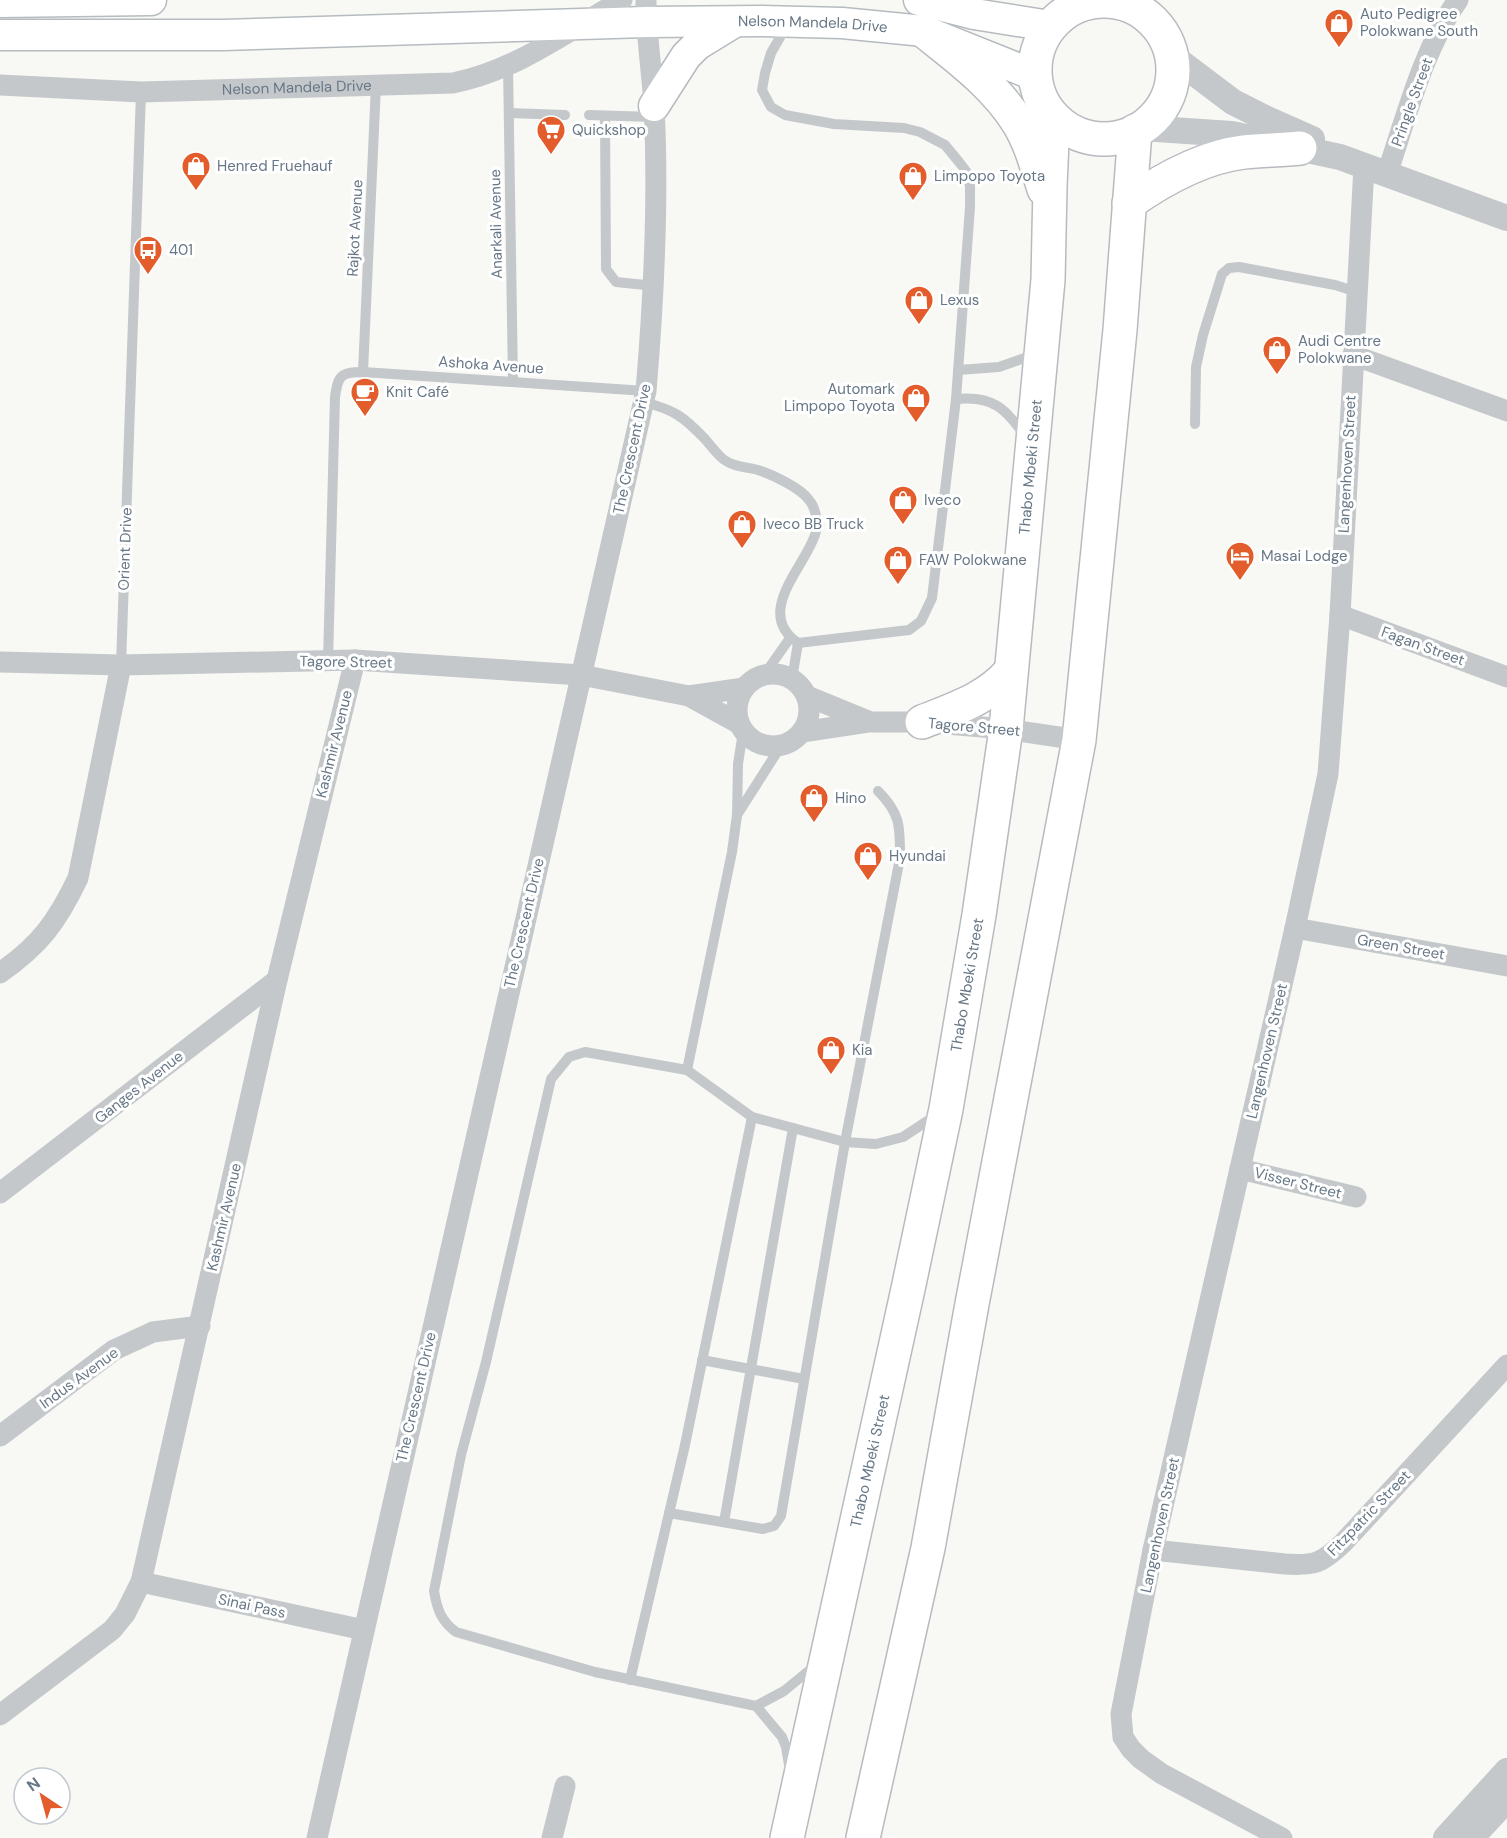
<svg xmlns="http://www.w3.org/2000/svg" width="1507" height="1838" font-family="'DM Sans',sans-serif">
<style>
.lines{fill:none;stroke-linecap:round;stroke-linejoin:round}
.secondary-casing{stroke:#b6bbc0;stroke-width:33}
.primary-casing{stroke:#b7bbbf;stroke-width:36}
.service{stroke:#c4c8cb;stroke-width:10}
.minor{stroke:#c4c8cb;stroke-width:21}
.tertiary{stroke:#c4c8cb;stroke-width:26}
.secondary{stroke:#fff;stroke-width:30}
.primary{stroke:#fff;stroke-width:33}
.labels{text-anchor:middle;stroke-width:6;stroke-linejoin:round;paint-order:stroke}
.poi-label{font-size:15px;fill:#677786;stroke:#fff;text-anchor:start}
.street-label{font-size:15px;fill:#677786;stroke:#fff}
</style>
<rect width="100%" height="100%" fill="#f8f8f5"/>
<g class="lines">
<g class="secondary-casing">
<g id="secondary">
<polyline points="919,0 974,14 1050,26"/>
<polyline points="0,2 151,0"/>
<path id="s2" d="M0,35H223L646,22L761,21L842,23L924,31L1034,75"/>
<polyline points="654,106 686,56 697,45 733,23"/>
</g>
</g>
<g class="primary-casing">
<g id="primary">
<circle cx="1104" cy="70" r="69"/>
<path d="M924,31C958,58 996,86 1019,124C1031,144 1037,167 1044,189"/>
<path d="M1129,203C1163,179 1202,157 1244,152C1263,150 1282,150 1300,148"/>
<path d="M922,722C954,709 987,699 1010,672"/>
<path id="s3" d="M787,1838L908,1289L946,1109L979,915L1006,729L1048,280L1050,186L1053,118"/>
<polyline points="863,1838 928,1548 972,1304 1079,740 1120,330 1135,131"/>
</g>
</g>
<g class="service">
<polyline points="508,66 513,382"/>
<polyline points="509,113 565,115"/>
<polyline points="589,115 654,117"/>
<polyline points="605,116 606,269 616,282 655,286"/>
<polyline points="958,370 999,367 1036,354"/>
<polyline points="363,372 376,85"/>
<path d="M956,399C994,395 1005,409 1026,437"/>
<path d="M644,402C674,410 683,416 705,439C711,446 717,454 723,459C733,467 747,467 758,470C771,474 801,488 809,500C816,508 819,525 815,535C804,568 754,613 798,643L909,630L921,621L932,598L956,399L970,207V186L966,171L959,162L945,145L920,132L904,128L834,124L785,115L771,107L762,90L765,73L771,53L787,25"/>
<polyline points="1195,424 1196,367 1203,335 1222,274 1229,268 1239,267 1335,285 1357,292"/>
<path d="M328,661L335,397C338,375 341,372 363,372L646,391"/>
<polyline points="121,665 141,92"/>
<polyline points="764,675 790,638"/>
<polyline points="792,679 798,643"/>
<polyline points="737,815 781,746"/>
<polyline points="687,1070 732,852 737,815 738,764 743,732"/>
<polyline points="702,1360 804,1379"/>
<path d="M669,1513L763,1529L774,1526L781,1516L845,1142L900,858C900,827 901,814 878,791"/>
<polyline points="724,1522 793,1128"/>
<polyline points="630,1680 685,1445 752,1117"/>
<polyline points="756,1706 784,1691 817,1664"/>
<path d="M790,1771L786,1747L782,1737L756,1706L595,1672L456,1632C441,1621 437,1609 434,1591L461,1455L486,1362L551,1079L569,1057L585,1052L687,1070L752,1117L845,1142L876,1144L903,1137L938,1114"/>
</g>
<g class="minor">
<path id="s1" d="M0,85L141,92L453,83C515,71 568,31 622,0"/>
<path d="M1387,174C1406,118 1424,47 1458,0"/>
<polyline points="1353,355 1507,411"/>
<polyline points="1340,615 1507,677"/>
<polyline points="0,662 121,665 355,660 581,675 689,696 738,723"/>
<circle cx="773" cy="710" r="36"/>
<polyline points="689,696 744,688"/>
<polyline points="807,696 868,721"/>
<polyline points="802,732 868,722 922,722 1006,729 1079,740"/>
<polyline points="1295,928 1507,966"/>
<path d="M0,973C40,945 57,922 78,878L121,665"/>
<polyline points="1240,1169 1356,1197"/>
<polyline points="0,1193 277,980"/>
<polyline points="0,1436 114,1350 153,1332 200,1326"/>
<path d="M1153,1550L1285,1564C1315,1566 1322,1563 1343,1543L1507,1365"/>
<polyline points="141,1582 364,1630"/>
<polyline points="0,1715 112,1630 125,1614 141,1582 277,980 355,660"/>
<path d="M317,1838L646,391C654,296 659,201 654,106C652,70 646,35 646,0"/>
<polyline points="552,1838 565,1786"/>
<polyline points="1282,1838 1162,1774 1141,1759 1131,1749 1123,1737 1121,1714 1153,1550 1295,928 1328,774 1340,615 1364,166"/>
</g>
<g class="tertiary">
<polyline points="1172,56 1233,102 1269,120 1312,139"/>
<polyline points="1141,128 1232,134 1340,157 1507,218"/>
<polyline points="1446,1838 1507,1771"/>
<polyline points="1471,1838 1507,1799"/>
</g>
<use href="#secondary" class="secondary"/>
<use href="#primary" class="primary"/>
</g>
<defs>
<g id="shop-pin" transform="scale(1.5)"><path d="M0 17L-7.5 6A9.5 9.5 0 1 1 7.5 6Z" fill="#e25d2b" stroke="#fff"/><path d="M-5-2.5h2.3a2.7 3.5 0 0 1 5.4 0H5L5.5 6h-11ZM-1.5-2.5h3a1.5 2.3 0 0 0-3 0Z" fill="#fff"/></g>
<g id="supermarket-pin" transform="scale(1.5)"><path d="M0 17L-7.5 6A9.5 9.5 0 1 1 7.5 6Z" fill="#e25d2b" stroke="#fff"/><path d="M-6-5.5h2.5l.6 2H6L4.5 2H-2.5L-4.4-4H-6ZM-1.5 3.2a1.3 1.3 0 1 0 .1 0ZM3 3.2a1.3 1.3 0 1 0 .1 0Z" fill="#fff"/></g>
<g id="bus-pin" transform="scale(1.5)"><path d="M0 17L-7.5 6A9.5 9.5 0 1 1 7.5 6Z" fill="#e25d2b" stroke="#fff"/><path d="M-5-6H5V4H4V6H2V4H-2V6H-4V4H-5ZM-3.5-4V0h7V-4ZM-3.5 1.2v1.5H-2V1.2ZM2 1.2v1.5H3.5V1.2Z" fill="#fff"/></g>
<g id="cafe-pin" transform="scale(1.5)"><path d="M0 17L-7.5 6A9.5 9.5 0 1 1 7.5 6Z" fill="#e25d2b" stroke="#fff"/><path d="M-5.5-4.5H6V0H3Q3 3.5 0 3.5H-2.5Q-5.5 3.5-5.5 0ZM3-3.2v2h1.7v-2ZM-6 4.5H4V6H-6Z" fill="#fff"/></g>
<g id="hotel-pin" transform="scale(1.5)"><path d="M0 17L-7.5 6A9.5 9.5 0 1 1 7.5 6Z" fill="#e25d2b" stroke="#fff"/><path d="M-6-4.5h1.5V1H6V5H4.5V3h-9V5H-6ZM-4 0a1.8 1.8 0 1 1 3.6 0ZM.5 0V-2.5h3Q6-2.5 6 0Z" fill="#fff"/></g>
</defs>
<g fill-rule="evenodd">
<use href="#shop-pin" x="1339" y="23"/>
<use href="#supermarket-pin" x="551" y="130"/>
<use href="#shop-pin" x="196" y="166"/>
<use href="#shop-pin" x="913" y="176"/>
<use href="#bus-pin" x="148" y="250"/>
<use href="#shop-pin" x="919" y="300"/>
<use href="#shop-pin" x="1277" y="350"/>
<use href="#cafe-pin" x="365" y="392"/>
<use href="#shop-pin" x="916" y="398"/>
<use href="#shop-pin" x="903" y="500"/>
<use href="#shop-pin" x="742" y="524"/>
<use href="#hotel-pin" x="1240" y="556"/>
<use href="#shop-pin" x="898" y="560"/>
<use href="#shop-pin" x="814" y="798"/>
<use href="#shop-pin" x="868" y="856"/>
<use href="#shop-pin" x="831" y="1050"/>
</g>
<g class="labels">
<g class="poi-label">
<text x="1360" y="19">Auto Pedigree<tspan x="1360" dy="17">Polokwane South</tspan></text>
<text x="572" y="135">Quickshop</text>
<text x="217" y="171">Henred Fruehauf</text>
<text x="934" y="181">Limpopo Toyota</text>
<text x="169" y="255">401</text>
<text x="940" y="305">Lexus</text>
<text x="1298" y="346">Audi Centre<tspan x="1298" dy="17">Polokwane</tspan></text>
<text x="895" y="394" text-anchor="end">Automark<tspan x="895" dy="17">Limpopo Toyota</tspan></text>
<text x="386" y="397">Knit Café</text>
<text x="924" y="505">Iveco</text>
<text x="763" y="529">Iveco BB Truck</text>
<text x="1261" y="561">Masai Lodge</text>
<text x="919" y="565">FAW Polokwane</text>
<text x="835" y="803">Hino</text>
<text x="889" y="861">Hyundai</text>
<text x="852" y="1055">Kia</text>
</g>
<g class="street-label">
<text dy="5" stroke="none"><textPath href="#s2" startOffset="813">Nelson Mandela Drive</textPath></text>
<text dy="5" stroke="none"><textPath href="#s1" startOffset="297">Nelson Mandela Drive</textPath></text>
<text transform="translate(1412 102) rotate(-70)" y="5">Pringle Street</text>
<text transform="translate(496 224) rotate(-91)" y="5">Anarkali Avenue</text>
<text transform="translate(355 228) rotate(-87)" y="5">Rajkot Avenue</text>
<text transform="translate(491 365) rotate(4)" y="5">Ashoka Avenue</text>
<text transform="translate(632 449) rotate(-78)" y="5">The Crescent Drive</text>
<text transform="translate(1347 464) rotate(-87)" y="5">Langenhoven Street</text>
<text dy="5" stroke="none"><textPath href="#s3" startOffset="1394">Thabo Mbeki Street</textPath></text>
<text transform="translate(125 549) rotate(-88)" y="5">Orient Drive</text>
<text transform="translate(1423 646) rotate(20)" y="5">Fagan Street</text>
<text transform="translate(346 662) rotate(1)" y="5">Tagore Street</text>
<text transform="translate(974 727) rotate(5)" y="5">Tagore Street</text>
<text transform="translate(334 744) rotate(-76)" y="5">Kashmir Avenue</text>
<text transform="translate(524 923) rotate(-77)" y="5">The Crescent Drive</text>
<text transform="translate(1401 947) rotate(10)" y="5">Green Street</text>
<text dy="5" stroke="none"><textPath href="#s3" startOffset="872">Thabo Mbeki Street</textPath></text>
<text transform="translate(1267 1051) rotate(-77)" y="5">Langenhoven Street</text>
<text transform="translate(139 1087) rotate(-38)" y="5">Ganges Avenue</text>
<text transform="translate(1298 1183) rotate(14)" y="5">Visser Street</text>
<text transform="translate(224 1217) rotate(-77)" y="5">Kashmir Avenue</text>
<text transform="translate(79 1378) rotate(-36)" y="5">Indus Avenue</text>
<text transform="translate(416 1397) rotate(-77)" y="5">The Crescent Drive</text>
<text dy="5" stroke="none"><textPath href="#s3" startOffset="386">Thabo Mbeki Street</textPath></text>
<text transform="translate(1369 1513) rotate(-46)" y="5">Fitzpatric Street</text>
<text transform="translate(1160 1525) rotate(-78)" y="5">Langenhoven Street</text>
<text transform="translate(252 1606) rotate(12)" y="5">Sinai Pass</text>
</g>
</g>
<g transform="translate(42 1796) rotate(324)"><circle r="28" fill="#ffffff" stroke="#c2c9cf" stroke-width="1.5"/>
<path d="M0-4.5L10 22L0 15L-10 22Z" fill="#e25d2b"/>
<text y="-9" font-size="16" font-weight="bold" text-anchor="middle" fill="#677786">N</text>
</g>
</svg>
